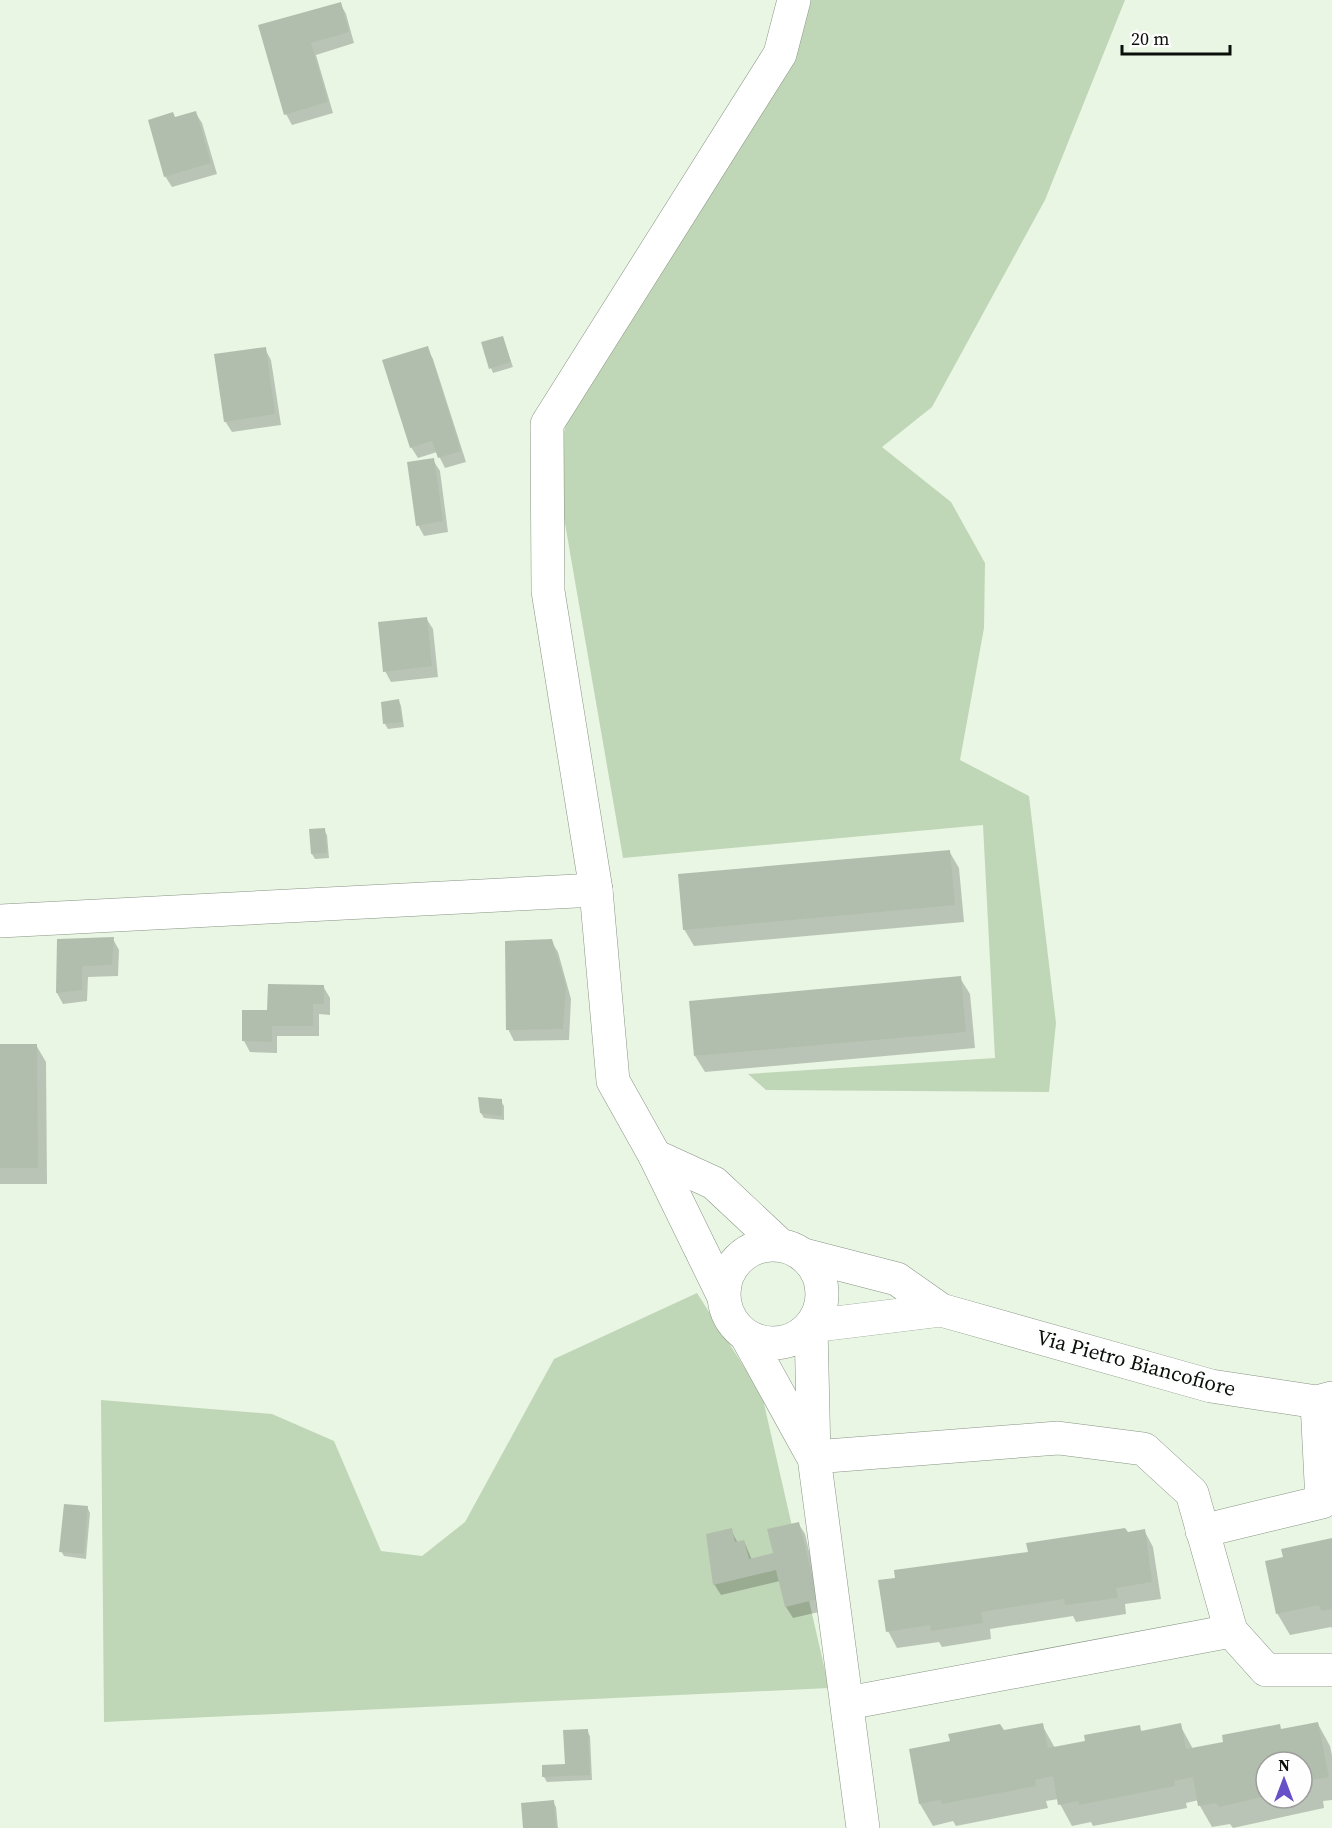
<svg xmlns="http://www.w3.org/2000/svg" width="1332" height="1828" font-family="'Source Serif 4',serif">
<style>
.green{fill:#c0d7b7}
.shadow{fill:#0003;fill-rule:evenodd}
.building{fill:#b2bead}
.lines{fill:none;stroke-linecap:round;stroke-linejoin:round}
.minor-casing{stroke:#889484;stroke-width:34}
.minor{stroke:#fff;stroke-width:33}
.labels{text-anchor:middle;stroke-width:6;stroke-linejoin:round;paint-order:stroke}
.street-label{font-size:21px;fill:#0b0f09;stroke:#fefefe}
</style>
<rect width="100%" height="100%" fill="#e9f6e4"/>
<g class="green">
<polygon points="801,0 1125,0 1045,200 932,407 882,447 951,502 985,563 984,628 960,760 1029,796 1056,1023 1049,1092 766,1090 748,1074 995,1058 983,825 623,858 555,466 586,349"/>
<polygon points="697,1293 762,1395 829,1688 104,1722 101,1400 272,1414 334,1441 381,1551 422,1556 465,1522 554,1359"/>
</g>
<g class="shadow">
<polygon points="340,3 346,14 354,43 316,55 333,113 292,125 286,114 260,26"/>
<polygon points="195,112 202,123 217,174 172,187 165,176 175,119"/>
<polygon points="503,338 513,367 493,373 491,368"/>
<polygon points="427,348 433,359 466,462 445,468 437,452 418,458 411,447"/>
<polygon points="265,349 271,360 281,425 232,432 225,421"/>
<polygon points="433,460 440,471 448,532 424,536 418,525"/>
<polygon points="426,618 433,629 438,677 391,682 385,671"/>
<polygon points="399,701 401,706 404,727 388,729 385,724 382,703"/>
<polygon points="324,830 327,835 329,858 315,859 312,854 310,831"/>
<polygon points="949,851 959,868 964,922 694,946 684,929"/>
<polygon points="113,939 119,950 118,976 88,977 87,1001 63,1004 57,993 58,941"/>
<polygon points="551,941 558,952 571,999 569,1040 514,1041 508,1029"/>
<polygon points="960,978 970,994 975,1048 705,1072 695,1056"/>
<polygon points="323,986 330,998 330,1015 319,1014 319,1036 277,1036 277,1053 250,1052 244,1041 269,1012"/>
<polygon points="36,1045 46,1062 47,1184 0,1184 0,1046"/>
<polygon points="501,1101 504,1106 504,1120 484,1118 481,1113"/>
<polygon points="87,1507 90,1513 86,1559 64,1556 61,1551"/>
<polygon points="798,1523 805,1534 823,1611 793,1618 786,1607 780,1581 721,1595 714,1584 731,1530 738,1543 744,1541 752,1560 775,1554"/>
<polygon points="1144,1530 1153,1547 1161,1599 1125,1604 1126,1614 1076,1622 1073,1616 990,1629 991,1639 942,1647 939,1642 897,1648 888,1631 1029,1553"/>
<polygon points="1332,1540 1332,1628 1331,1627 1290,1635 1277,1613 1284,1558"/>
<path d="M1318,1724L1330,1746L1332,1755V1800L1323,1801L1324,1808L1233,1828L1230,1824L1212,1827L1200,1806L1199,1800L1186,1803L1187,1808L1093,1826L1091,1822L1072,1826L1060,1804L1059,1799L1046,1801L1048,1808L956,1826L953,1821L933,1826L920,1804L910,1750L1042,1725L1055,1748L1087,1742L1139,1727L1142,1732L1180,1725L1193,1749ZM1266,1762H1302V1798H1266Z"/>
<polygon points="587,1730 590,1736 592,1780 547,1782 544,1777 544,1767 566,1766"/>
<polygon points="553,1802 556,1807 558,1828 524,1828"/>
</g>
<g class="building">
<polygon points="341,2 349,32 311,43 328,102 284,115 258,25"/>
<polygon points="196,111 211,163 164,177 148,120 173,112 175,117"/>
<polygon points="503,336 511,362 489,369 481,342"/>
<polygon points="428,346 461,451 438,458 432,441 410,448 382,360"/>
<polygon points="266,347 275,414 224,422 214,354"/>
<polygon points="434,458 443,521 416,526 407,462"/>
<polygon points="427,617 432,666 383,672 378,622"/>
<polygon points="399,699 402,722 383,724 381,702"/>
<polygon points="325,828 327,853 311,854 309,829"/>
<polygon points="950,850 955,905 683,930 678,874"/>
<polygon points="114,937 112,965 82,966 82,990 56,993 57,939"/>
<polygon points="552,939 566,986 563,1029 506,1030 505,941"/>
<polygon points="961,976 966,1032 694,1056 689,1001"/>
<polygon points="268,984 324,985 324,1004 313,1004 313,1026 272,1026 272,1042 242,1041 242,1010 267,1010"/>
<polygon points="0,1044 37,1044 38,1168 0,1168"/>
<polygon points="478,1097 502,1099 502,1116 480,1113"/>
<polygon points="64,1504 88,1506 84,1554 59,1552"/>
<polygon points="799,1522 818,1599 785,1607 776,1570 713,1585 706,1534 732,1528 735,1542 744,1540 749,1559 773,1553 767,1529"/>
<polygon points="1125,1528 1128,1532 1145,1529 1152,1582 1116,1588 1118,1598 1065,1605 1064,1599 981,1612 983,1623 931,1631 930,1625 886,1632 878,1580 895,1578 894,1570 1028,1552 1026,1543"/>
<polygon points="1332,1538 1332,1609 1321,1611 1319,1605 1276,1614 1265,1561 1283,1557 1281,1549"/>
<polygon points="1318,1722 1329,1777 1312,1780 1313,1786 1302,1789 1302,1762 1266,1762 1266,1796 1219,1807 1216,1803 1198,1806 1193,1777 1174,1781 1175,1786 1079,1805 1079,1801 1058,1805 1053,1776 1035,1780 1036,1786 942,1804 940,1800 919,1804 909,1749 950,1741 948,1734 1000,1724 1004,1730 1043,1723 1048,1748 1085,1741 1084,1735 1140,1725 1141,1731 1181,1723 1186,1749 1223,1742 1222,1735 1280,1724 1281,1729"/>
<polygon points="588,1729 590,1775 542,1777 542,1765 565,1764 563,1730"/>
<polygon points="554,1800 556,1828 523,1828 521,1803"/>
</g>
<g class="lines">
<g class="minor-casing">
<g id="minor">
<polyline points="0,921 596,890"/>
<polyline points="655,1156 714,1183 780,1245"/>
<circle cx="773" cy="1294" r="49"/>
<polyline points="804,1255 897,1279 941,1310 1211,1386 1317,1402 1332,1398"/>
<polyline points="723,1295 655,1156 613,1081 596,890 548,591 547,424 780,54 794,0"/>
<polyline points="747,1337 811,1453"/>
<polyline points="814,1457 1058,1438 1144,1449 1192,1493 1231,1631"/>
<polyline points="1202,1531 1322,1502 1317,1402"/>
<polyline points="848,1703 1231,1631 1266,1670 1332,1670"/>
<polyline points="863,1828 814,1457 811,1326 941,1310"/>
</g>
</g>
<use href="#minor" class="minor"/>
</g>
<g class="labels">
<g class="street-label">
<text transform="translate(1136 1363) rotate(15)" y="7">Via Pietro Biancofiore</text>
</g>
</g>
<g transform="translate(1284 1780)"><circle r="28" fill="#fefefe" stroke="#9d9e9c" stroke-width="1.5"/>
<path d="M0-4.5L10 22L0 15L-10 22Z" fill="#6850c9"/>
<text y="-9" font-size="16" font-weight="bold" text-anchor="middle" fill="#0b0f09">N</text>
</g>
<path d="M1122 45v9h108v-9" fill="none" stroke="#0b0f09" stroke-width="3"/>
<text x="1131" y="45" font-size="18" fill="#0b0f09" stroke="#fefefe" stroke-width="4.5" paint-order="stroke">20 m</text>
</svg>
